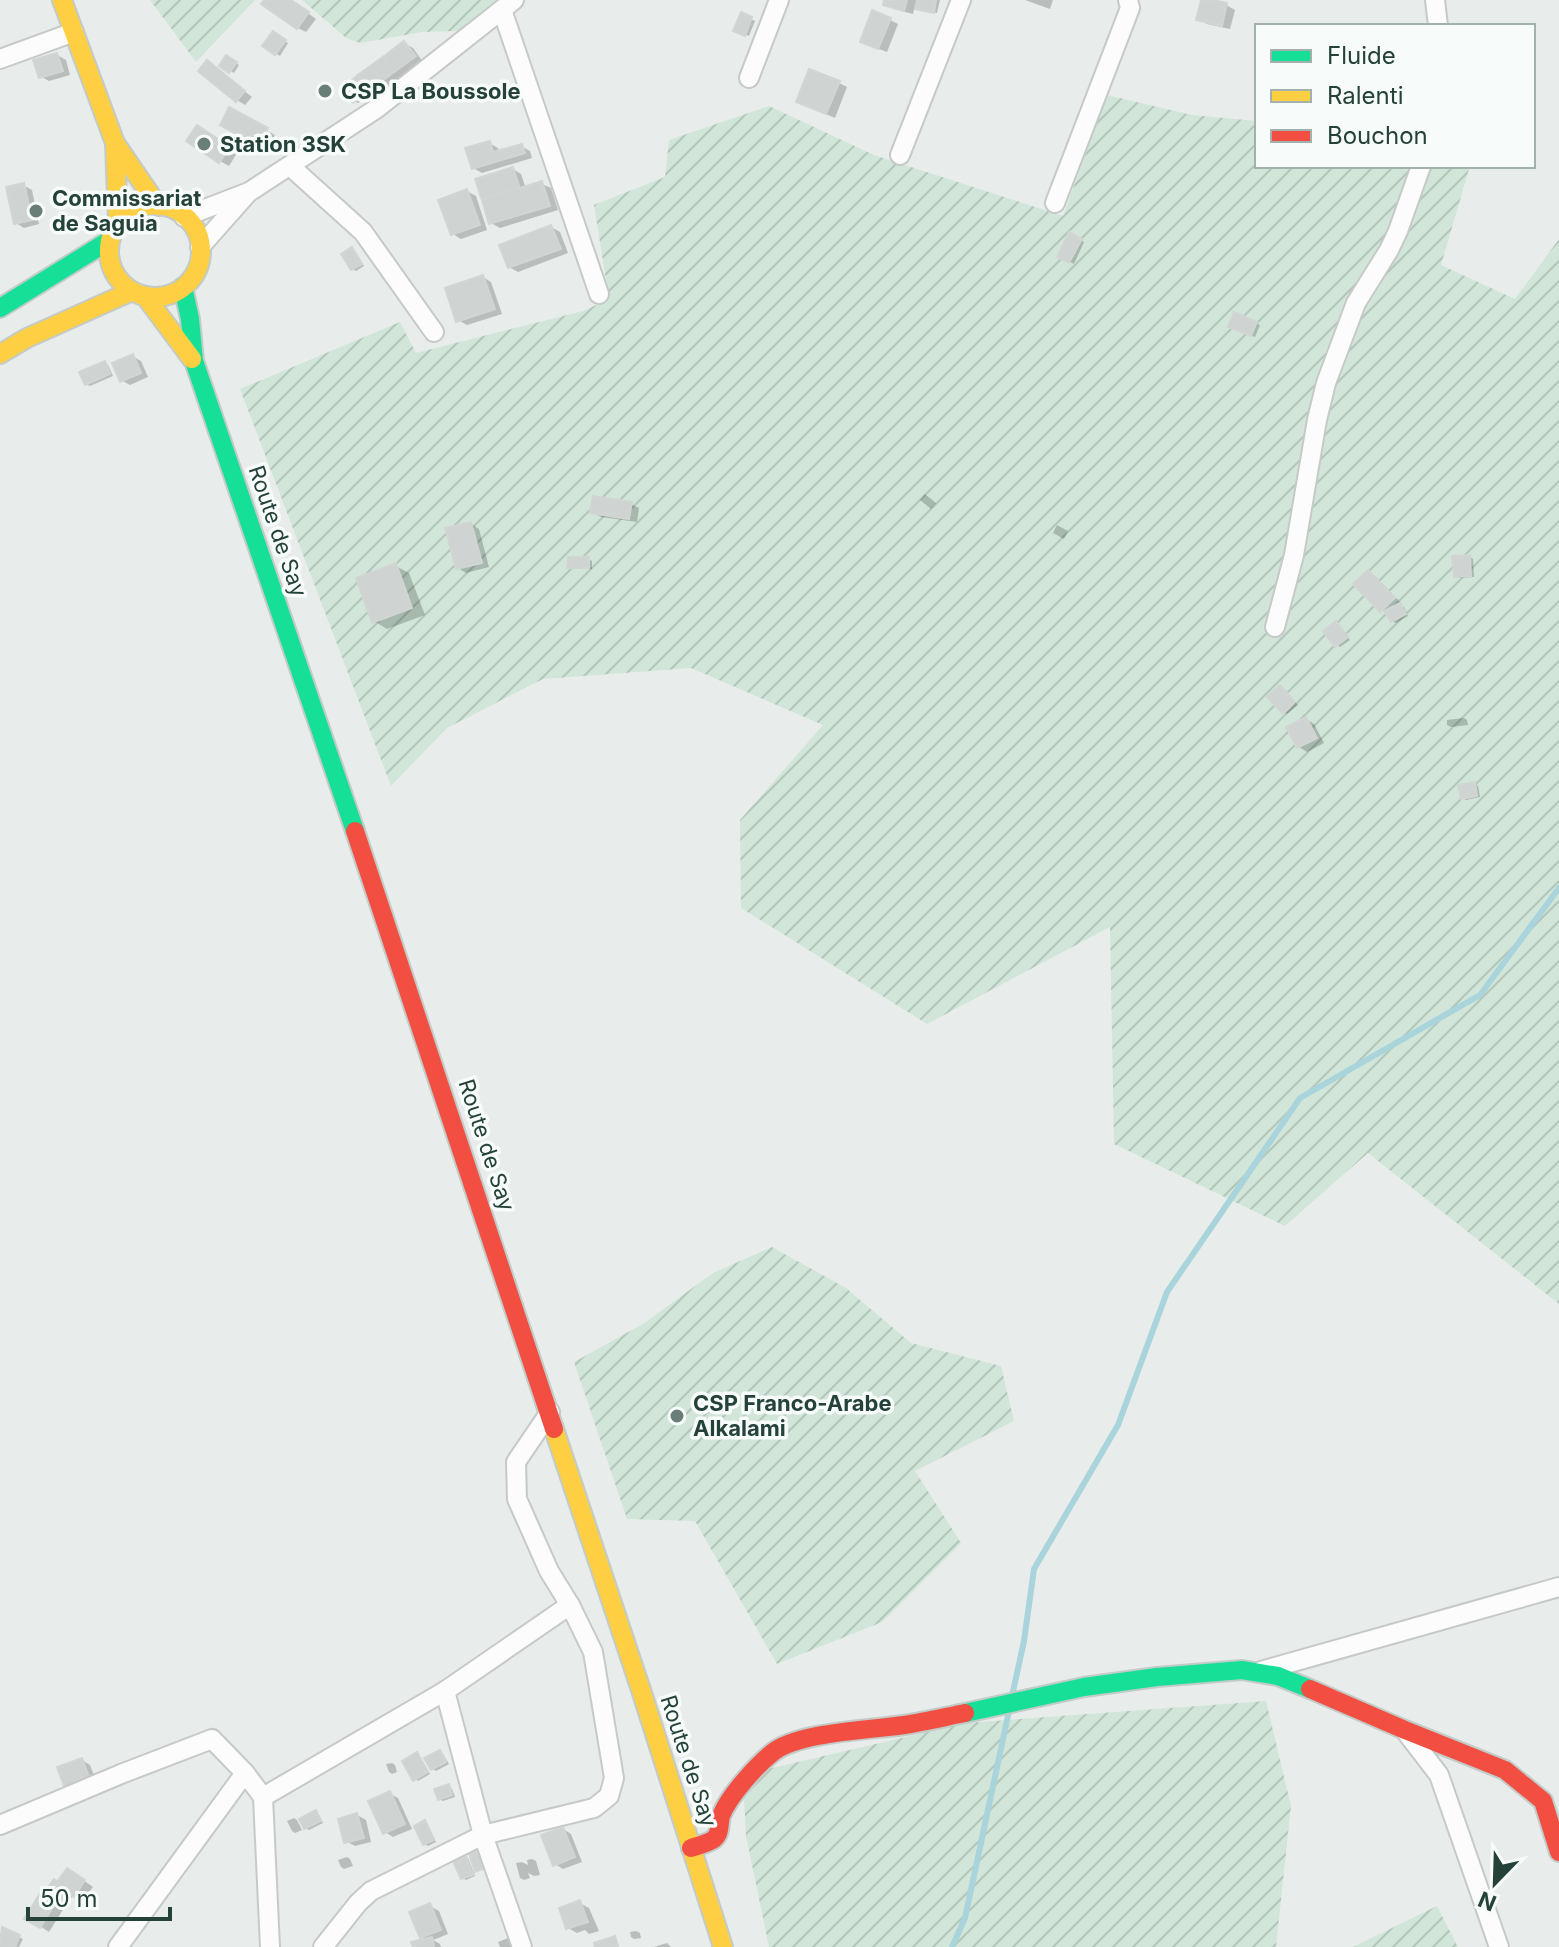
<svg xmlns="http://www.w3.org/2000/svg" width="1559" height="1947" font-family="Inter,sans-serif">
<style>
.garden{fill:url(#garden-furrows)}
.shadow{fill:#0003}
.lines{fill:none;stroke-linecap:round;stroke-linejoin:round}
.stream{stroke:#a9d4db;stroke-width:6}
.building{fill:#cfd4d2;stroke:#d1d6d4;stroke-width:2}
.street-casing{stroke:#c5cac8;stroke-width:22}
.fast-casing{stroke:#c3cbc8;stroke-width:22}
.slow-casing{stroke:#c3cbc8;stroke-width:22}
.jam-casing{stroke:#c3cbc8;stroke-width:22}
.street{stroke:#fcfcfc;stroke-width:18}
.fast{stroke:#16e098;stroke-width:18}
.slow{stroke:#ffcf43;stroke-width:18}
.jam{stroke:#f24e42;stroke-width:18}
.poi-dot{fill:#697e78;stroke:#f7fbf9;stroke-width:3}
.labels{text-anchor:middle;stroke-width:7;stroke-linejoin:round;paint-order:stroke}
.poi-label{font-size:22px;font-weight:bold;fill:#24423a;stroke:#f7fbf9;text-anchor:start}
.street-label{font-size:22px;fill:#24423a;stroke:#f7fbf9}
</style>
<defs>
<pattern id="garden-furrows" width="10" height="10" patternUnits="userSpaceOnUse" patternTransform="scale(2)"><rect width="10" height="10" fill="#d1e6d8"/><path d="M-1 1l2-2M0 10L10 0M9 11l2-2" fill="none" stroke="#b3c6ba"/></pattern>
</defs>
<rect width="100%" height="100%" fill="#e8edeb"/>
<g class="garden">
<polygon points="150,0 255,0 196,62"/>
<polygon points="302,0 496,0 458,31 422,32 360,43 346,38"/>
<polygon points="1107,95 1192,115 1257,121 1257,166 1470,166 1441,265 1515,299 1559,239 1559,1304 1368,1153 1285,1226 1114,1144 1110,927 927,1024 741,908 740,820 823,725 691,668 543,679 447,728 391,786 240,389 400,322 416,353 583,311 609,299 594,205 665,177 669,140 769,106 874,155 1063,216"/>
<polygon points="772,1247 846,1288 911,1343 1001,1366 1014,1421 915,1471 961,1543 882,1622 777,1664 695,1521 627,1519 574,1362 643,1324 713,1273"/>
<polygon points="1266,1701 1291,1806 1276,1947 769,1947 746,1836 744,1799 768,1769 966,1723"/>
<polygon points="1437,1906 1458,1947 1353,1947"/>
</g>
<g class="shadow">
<polygon points="267,0 290,0 316,19 306,32 298,28"/>
<polygon points="886,0 940,0 937,13 921,10 915,7 913,14 894,9 885,4"/>
<polygon points="1025,0 1053,0 1050,9"/>
<polygon points="1203,0 1226,5 1235,10 1230,29 1207,24 1199,19"/>
<polygon points="742,15 755,21 749,36 739,32"/>
<polygon points="890,20 898,24 887,52 871,46"/>
<polygon points="273,33 288,43 280,56 264,46"/>
<polygon points="404,43 413,48 423,62 379,94 374,91 358,103 354,101"/>
<polygon points="57,55 66,60 70,75 49,81 40,76"/>
<polygon points="227,58 239,65 234,73 222,66"/>
<polygon points="207,62 252,97 245,105 237,100"/>
<polygon points="839,83 847,87 835,118 807,106"/>
<polygon points="230,110 275,135 267,149 222,124"/>
<polygon points="206,132 237,153 229,166 220,161"/>
<polygon points="489,143 498,148 499,152 521,146 530,151 532,158 482,173 473,168"/>
<polygon points="513,169 521,174 526,189 542,184 551,188 558,210 500,228 491,223"/>
<polygon points="23,185 32,190 39,224 24,228 16,223"/>
<polygon points="467,191 476,196 487,230 461,239 453,234"/>
<polygon points="551,227 560,232 568,253 518,272 509,267"/>
<polygon points="1070,235 1084,242 1074,264 1059,256"/>
<polygon points="352,250 356,252 364,266 356,271 352,269"/>
<polygon points="483,277 491,282 502,314 467,325 458,320"/>
<polygon points="1235,315 1260,325 1255,337 1230,326"/>
<polygon points="132,356 141,361 148,377 130,385 121,380"/>
<polygon points="104,363 108,365 113,376 90,386 86,384"/>
<polygon points="925,494 936,503 931,509 920,500"/>
<polygon points="631,504 639,508 637,522 601,517 592,512"/>
<polygon points="471,524 479,529 489,567 466,573 458,568"/>
<polygon points="1057,525 1068,531 1064,539 1053,533"/>
<polygon points="1470,557 1473,559 1474,577 1459,578 1456,576"/>
<polygon points="588,559 592,561 592,569 573,569 569,567"/>
<polygon points="396,566 409,573 425,615 387,629 374,621"/>
<polygon points="1368,573 1377,578 1402,604 1401,605 1404,607 1408,616 1396,623 1392,621 1389,615 1382,610"/>
<polygon points="1337,624 1350,640 1340,647 1337,645"/>
<polygon points="1284,690 1298,705 1287,714 1284,712"/>
<polygon points="1464,718 1467,720 1468,725 1451,727 1447,725 1447,720"/>
<polygon points="1306,719 1314,724 1324,743 1307,752 1299,747"/>
<polygon points="1474,784 1478,786 1480,797 1466,800 1463,798"/>
<polygon points="439,1752 443,1754 449,1764 436,1771 433,1769"/>
<polygon points="417,1755 420,1757 430,1774 418,1781 415,1779"/>
<polygon points="82,1760 90,1765 98,1786 77,1794"/>
<polygon points="392,1763 395,1765 397,1772 392,1774 389,1772 386,1764"/>
<polygon points="448,1786 452,1789 455,1797 443,1801 439,1799"/>
<polygon points="389,1793 398,1798 412,1829 393,1837 385,1832"/>
<polygon points="316,1813 319,1815 323,1823 309,1830 306,1828"/>
<polygon points="357,1815 366,1820 371,1842 355,1846 346,1841"/>
<polygon points="294,1818 297,1820 302,1830 295,1833 292,1831 287,1821"/>
<polygon points="425,1823 428,1825 436,1842 428,1846 425,1844"/>
<polygon points="563,1829 571,1834 582,1862 563,1869 555,1864"/>
<polygon points="464,1856 468,1858 475,1876 466,1880 462,1878"/>
<polygon points="347,1857 350,1859 353,1866 344,1869 341,1867 338,1860"/>
<polygon points="532,1859 536,1861 540,1875 534,1876 528,1873 530,1878 524,1880 520,1878 516,1863 522,1862 528,1865 527,1860"/>
<polygon points="76,1875 93,1887 83,1900 74,1895 68,1902 50,1889"/>
<polygon points="41,1895 64,1908 49,1932 27,1918"/>
<polygon points="580,1903 589,1908 599,1931 589,1934 585,1930 577,1933 568,1928"/>
<polygon points="430,1906 439,1911 448,1934 433,1940 440,1944 441,1947 415,1947 428,1940 421,1937"/>
<polygon points="3,1929 23,1939 19,1947 0,1946 0,1935"/>
<polygon points="636,1931 640,1933 641,1938 634,1939 631,1937 630,1932"/>
<polygon points="511,1937 518,1947 500,1947 498,1942"/>
<polygon points="667,1943 671,1947 654,1947"/>
</g>
<g class="lines">
<g class="stream">
<polyline points="1012,1696 1024,1641 1034,1569 1118,1425 1167,1292 1300,1098 1480,995 1559,888"/>
<polyline points="952,1947 965,1918 1009,1711"/>
</g>
</g>
<g class="building">
<polygon points="264,0 291,0 309,12 297,29 261,4"/>
<polygon points="884,0 907,0 904,11 883,5"/>
<polygon points="917,0 936,0 934,13 915,9"/>
<polygon points="1201,0 1214,0 1227,3 1222,26 1196,20"/>
<polygon points="872,10 891,18 878,49 860,42"/>
<polygon points="741,12 752,17 745,36 733,31"/>
<polygon points="273,31 286,40 275,55 262,46"/>
<polygon points="404,41 416,56 394,72 383,57"/>
<polygon points="57,53 63,71 39,78 33,60"/>
<polygon points="226,55 237,62 229,73 219,66"/>
<polygon points="383,57 394,72 369,91 358,75"/>
<polygon points="207,60 245,91 236,102 198,71"/>
<polygon points="809,69 840,81 826,114 796,102"/>
<polygon points="358,75 369,91 353,103 342,88"/>
<polygon points="229,107 268,128 258,146 220,125"/>
<polygon points="197,125 230,147 219,163 186,141"/>
<polygon points="490,141 493,152 522,144 525,153 472,169 465,148"/>
<polygon points="513,167 520,189 482,200 475,179"/>
<polygon points="542,181 550,206 489,224 482,200"/>
<polygon points="24,183 32,220 14,224 6,187"/>
<polygon points="467,189 480,225 451,235 438,200"/>
<polygon points="551,225 561,249 508,268 499,245"/>
<polygon points="1069,232 1082,239 1069,263 1057,257"/>
<polygon points="352,247 362,264 351,270 341,254"/>
<polygon points="483,275 495,309 456,322 445,288"/>
<polygon points="1234,312 1257,322 1251,336 1228,327"/>
<polygon points="133,354 141,373 120,382 112,363"/>
<polygon points="105,361 110,374 85,385 79,372"/>
<polygon points="593,496 632,502 629,519 590,513"/>
<polygon points="471,522 482,563 456,569 445,528"/>
<polygon points="1470,555 1471,576 1454,577 1452,556"/>
<polygon points="568,557 589,557 589,568 567,568"/>
<polygon points="396,563 412,608 372,623 356,578"/>
<polygon points="1368,570 1395,598 1380,612 1353,584"/>
<polygon points="1400,603 1406,614 1391,622 1384,611"/>
<polygon points="1336,621 1348,637 1335,647 1323,631"/>
<polygon points="1280,685 1295,702 1283,714 1267,697"/>
<polygon points="1306,717 1317,738 1297,748 1286,727"/>
<polygon points="1475,782 1477,796 1461,799 1458,785"/>
<polygon points="440,1750 446,1762 431,1770 424,1758"/>
<polygon points="417,1752 428,1772 413,1781 402,1761"/>
<polygon points="82,1758 91,1782 66,1791 57,1767"/>
<polygon points="449,1784 452,1795 438,1800 434,1789"/>
<polygon points="390,1791 405,1824 383,1834 368,1801"/>
<polygon points="316,1810 321,1821 304,1829 299,1819"/>
<polygon points="357,1813 364,1838 344,1843 338,1819"/>
<polygon points="425,1820 434,1840 423,1845 414,1826"/>
<polygon points="563,1827 575,1857 553,1866 541,1835"/>
<polygon points="480,1847 488,1867 475,1872 468,1851"/>
<polygon points="465,1854 473,1875 461,1879 452,1859"/>
<polygon points="67,1868 85,1880 74,1897 55,1885"/>
<polygon points="54,1879 71,1892 63,1902 47,1889"/>
<polygon points="41,1892 56,1902 40,1928 24,1919"/>
<polygon points="580,1900 588,1922 566,1929 559,1908"/>
<polygon points="430,1903 441,1930 420,1938 409,1912"/>
<polygon points="2,1927 20,1935 15,1947 0,1947"/>
<polygon points="615,1936 618,1946 595,1947 594,1943"/>
<polygon points="432,1937 434,1947 413,1947 411,1942"/>
</g>
<g class="lines">
<g class="street-casing">
<g id="street">
<polyline points="1435,0 1438,26"/>
<polyline points="502,10 599,294"/>
<polyline points="0,59 74,32"/>
<polyline points="749,78 779,0"/>
<polyline points="900,155 961,0"/>
<polyline points="290,166 363,232 434,332"/>
<polyline points="1055,203 1130,8 1128,0"/>
<polyline points="184,217 249,192 376,109 514,0"/>
<polyline points="200,247 247,194"/>
<polyline points="1275,627 1294,555 1317,420 1326,383 1356,303 1389,250 1398,231 1421,166"/>
<polyline points="1261,1671 1559,1587"/>
<polyline points="445,1691 483,1835 522,1947"/>
<polyline points="1406,1732 1439,1775 1499,1947"/>
<polyline points="263,1797 445,1691 570,1605"/>
<polyline points="0,1825 121,1774 212,1739 245,1773 263,1797 270,1947"/>
<polyline points="118,1947 245,1773"/>
<polyline points="323,1947 358,1903 371,1891 483,1835 594,1808 609,1796 614,1778 593,1652 570,1605 549,1571 517,1499 516,1462 550,1412"/>
</g>
</g>
<g class="fast-casing">
<g id="fast">
<polyline points="183,287 190,319 194,361 355,831"/>
<polyline points="0,308 110,240"/>
<polyline points="965,1713 1084,1687 1157,1677 1242,1670 1278,1676 1310,1689"/>
</g>
</g>
<g class="slow-casing">
<g id="slow">
<polyline points="62,0 115,143 118,223"/>
<polyline points="115,143 158,206"/>
<circle cx="155" cy="251" r="46"/>
<polyline points="145,296 192,359"/>
<polyline points="0,354 27,338 132,291"/>
<polyline points="554,1429 642,1693 723,1947"/>
</g>
</g>
<g class="jam-casing">
<g id="jam">
<polyline points="355,831 554,1429"/>
<polyline points="1310,1689 1405,1730 1505,1770 1543,1801 1559,1852"/>
<path d="M691,1848C697,1846 709,1843 714,1839C721,1833 719,1823 721,1816C728,1797 756,1766 772,1753C797,1732 870,1730 904,1725C924,1722 945,1717 965,1713"/>
</g>
</g>
<use href="#street" class="street"/>
<use href="#fast" class="fast"/>
<use href="#slow" class="slow"/>
<use href="#jam" class="jam"/>
</g>
<g class="poi-dot">
<circle cx="325" cy="91" r="8"/>
<circle cx="204" cy="144" r="8"/>
<circle cx="36" cy="211" r="8"/>
<circle cx="677" cy="1416" r="8"/>
</g>
<g class="labels">
<g class="poi-label">
<text x="341" y="99">CSP La Boussole</text>
<text x="220" y="152">Station 3SK</text>
<text x="52" y="206">Commissariat<tspan x="52" dy="25">de Saguia</tspan></text>
<text x="693" y="1411">CSP Franco-Arabe<tspan x="693" dy="25">Alkalami</tspan></text>
</g>
<g class="street-label">
<text transform="translate(278 531) rotate(71)" y="8">Route de Say</text>
<text transform="translate(487 1145) rotate(72)" y="8">Route de Say</text>
<text transform="translate(689 1761) rotate(72)" y="8">Route de Say</text>
</g>
</g>
<rect x="1255" y="24" width="280" height="144" fill="#f7fbf9" stroke="#a3b1ad" stroke-width="2"/>
<rect x="1271" y="50" width="40" height="12" fill="#16e098" stroke="#a3b1ad" stroke-width="2"/>
<text x="1327" y="64" font-size="24" fill="#24423a">Fluide</text>
<rect x="1271" y="90" width="40" height="12" fill="#ffcf43" stroke="#a3b1ad" stroke-width="2"/>
<text x="1327" y="104" font-size="24" fill="#24423a">Ralenti</text>
<rect x="1271" y="130" width="40" height="12" fill="#f24e42" stroke="#a3b1ad" stroke-width="2"/>
<text x="1327" y="144" font-size="24" fill="#24423a">Bouchon</text>
<g transform="translate(1495 1883) rotate(203)" stroke="#f7fbf9" stroke-width="6" paint-order="stroke">
<path d="M0-6L14 30L0 20L-14 30Z" fill="#24423a"/>
<text y="-12" font-size="22" font-weight="bold" text-anchor="middle" fill="#24423a">N</text>
</g>
<path d="M28 1907v12h142v-12" fill="none" stroke="#24423a" stroke-width="4"/>
<text x="40" y="1907" font-size="24" fill="#24423a" stroke="#f7fbf9" stroke-width="6" paint-order="stroke">50 m</text>
</svg>
